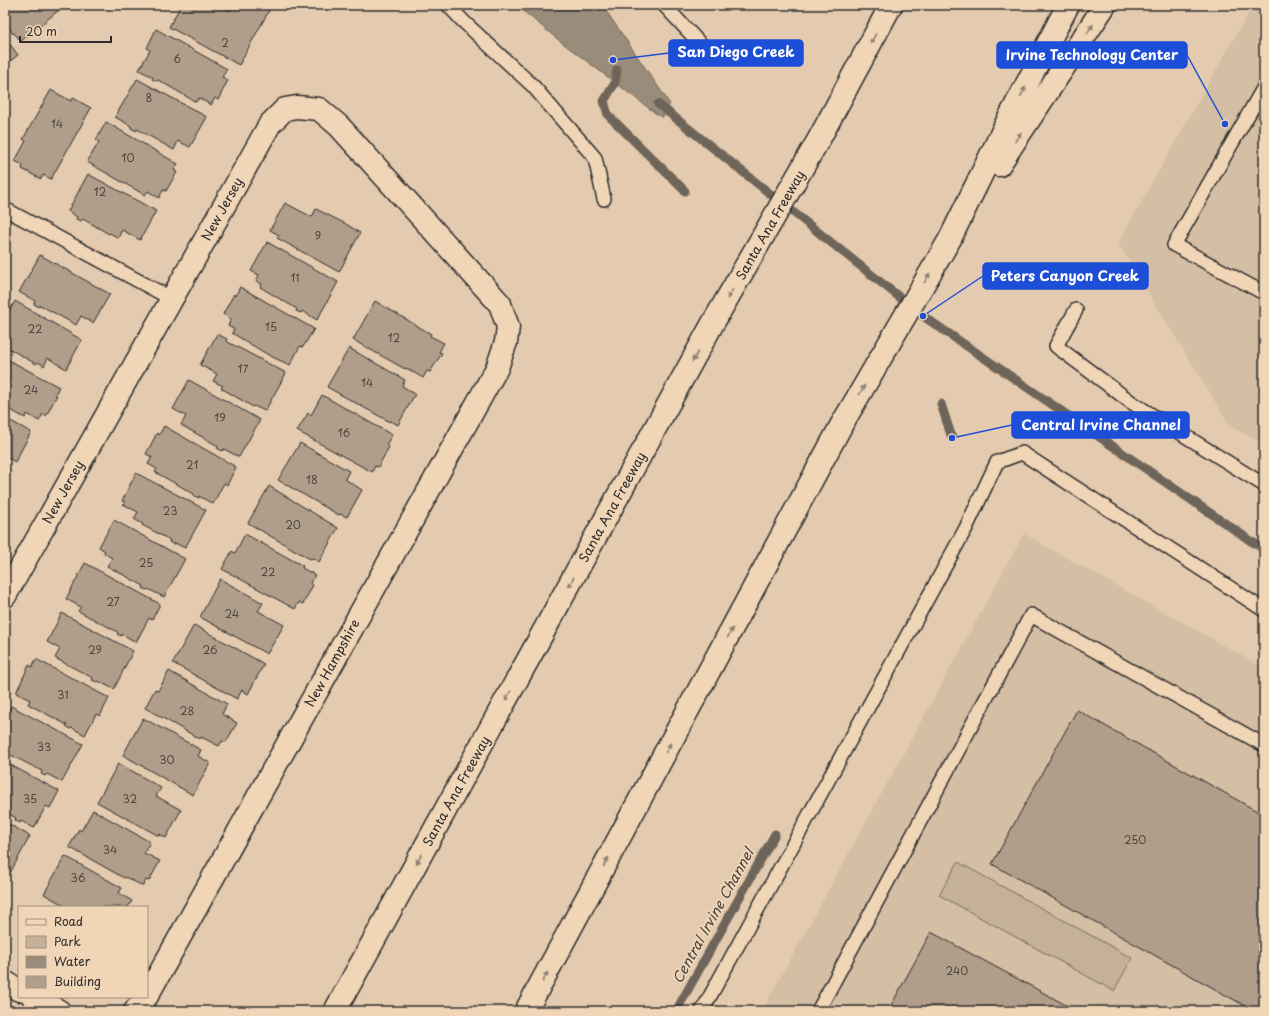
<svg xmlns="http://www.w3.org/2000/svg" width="1269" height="1016" font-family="'Playpen Sans',sans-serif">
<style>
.built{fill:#d4bea4}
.green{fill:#c5b099;stroke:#786e62}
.water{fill:#9a8c7a;stroke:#6e655a}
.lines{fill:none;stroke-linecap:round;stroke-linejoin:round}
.stream{stroke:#6e655a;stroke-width:9}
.building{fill:#b09e8a;stroke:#2b2b2b}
.service-casing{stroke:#2b2b2b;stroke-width:16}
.minor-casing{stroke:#2b2b2b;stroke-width:25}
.motorway-casing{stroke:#2b2b2b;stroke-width:25}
.service{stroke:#f0d5b7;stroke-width:13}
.minor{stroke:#f0d5b7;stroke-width:22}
.motorway{stroke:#f0d5b7;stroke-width:22}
.oneway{fill:#8e8071}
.labels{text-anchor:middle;stroke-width:3.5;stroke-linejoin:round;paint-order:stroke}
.number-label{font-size:11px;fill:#4c4843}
.street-label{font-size:13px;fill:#2b2b2b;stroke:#f0d5b7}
.water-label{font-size:14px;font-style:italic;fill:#47433f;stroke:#f0d5b7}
.leader{fill:none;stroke:#1d4ed8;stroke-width:1.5}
.callout-dot{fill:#1d4ed8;stroke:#f0d5b7;stroke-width:1.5}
.callout{fill:#1d4ed8;stroke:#1d4ed8;stroke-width:1.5}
.callout-label{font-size:14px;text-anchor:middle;font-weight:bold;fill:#fff}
</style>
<rect width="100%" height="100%" fill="#e4cbaf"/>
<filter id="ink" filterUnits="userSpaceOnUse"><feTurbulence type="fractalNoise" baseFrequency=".025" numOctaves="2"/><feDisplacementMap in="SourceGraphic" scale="8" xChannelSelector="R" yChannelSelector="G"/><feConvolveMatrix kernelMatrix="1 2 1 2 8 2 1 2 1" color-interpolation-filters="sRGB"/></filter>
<g filter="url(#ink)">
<g class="built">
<polygon points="1253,5 1264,5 1264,444 1230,426 1118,243"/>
<polygon points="1024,534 1264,668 1264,1011 762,1011"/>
</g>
<polygon class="green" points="958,862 1132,958 1114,991 939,895"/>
<polygon class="water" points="516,5 602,5 670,104 662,118 556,38"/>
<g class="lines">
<g class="stream">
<polyline points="617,70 615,83 604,101 608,115 685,191"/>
<polyline points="658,104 923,316 1251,541 1264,549"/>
<polyline points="941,404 952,438"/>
<polyline points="676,1011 775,834"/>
</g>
</g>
<g class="building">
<polygon points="5,5 65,5 21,41 14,33 13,34 5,21"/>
<polygon points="181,5 219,5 230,11 233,5 272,5 239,65 169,27"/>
<polygon points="156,29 227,69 222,77 228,80 218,100 215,98 211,105 199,98 196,102 158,80 157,81 152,79 153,77 139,70 150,50 147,48"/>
<polygon points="5,38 18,55 5,65"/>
<polygon points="137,79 207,117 190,147 178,141 174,150 137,129 136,131 131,128 131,126 115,117"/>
<polygon points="51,90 71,101 73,98 91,108 51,179 43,175 41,179 22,169 23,165 15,161 26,141 23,139"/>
<polygon points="106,122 178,164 174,170 177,172 166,191 163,190 159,198 148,191 145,195 87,162 99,142 96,140"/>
<polygon points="88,174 156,211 140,240 122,230 118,238 110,233 109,234 83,219 81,221 76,219 77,217 68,211"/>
<polygon points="285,203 312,217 316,209 346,224 360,233 339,272 277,238 279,235 270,230"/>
<polygon points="267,242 338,282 317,320 302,311 301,313 296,311 297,309 260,287 262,284 256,281 259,275 251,271"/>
<polygon points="40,255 110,294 93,323 81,316 76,325 40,305 39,307 34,304 35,301 19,292"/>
<polygon points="240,287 314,329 303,347 300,346 290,365 270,356 232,333 234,329 228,326 231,319 223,314 234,294 235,296"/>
<polygon points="15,301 82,340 66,369 48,358 44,366 38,362 36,364 8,348 7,350 5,349 5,319"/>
<polygon points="375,301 431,334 430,336 444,343 439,352 442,353 430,372 427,371 423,378 406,368 405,369 353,340"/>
<polygon points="217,334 227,339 226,341 286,373 265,411 254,406 253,407 221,388 223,386 213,381 217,374 200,365"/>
<polygon points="349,348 405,380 402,386 415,394 398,425 391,421 390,422 327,387"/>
<polygon points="5,358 59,387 55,394 57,395 46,416 43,414 39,421 27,414 25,418 5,407"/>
<polygon points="189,380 260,420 239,457 224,449 222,451 217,448 218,446 181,425 186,416 173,409"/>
<polygon points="322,395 392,435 386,445 389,447 378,467 375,466 372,472 297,431 308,413 311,415"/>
<polygon points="5,418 31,432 15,462 5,456"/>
<polygon points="164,426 236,467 227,485 224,483 213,504 199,496 199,498 193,495 194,494 155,472 157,469 148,464 152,457 146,454 157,433 159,435"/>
<polygon points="300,443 349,471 345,479 362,490 347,517 340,514 339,515 278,480"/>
<polygon points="136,473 206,510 185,548 175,543 174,545 169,542 170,540 142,525 143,524 134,519 138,512 123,504 125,502 122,501"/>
<polygon points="269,486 338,528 319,562 312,558 310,559 248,523"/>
<polygon points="114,520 185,559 164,597 148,589 147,590 143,588 144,586 107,566 112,558 104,553 105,551 99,547"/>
<polygon points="245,534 303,566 302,568 315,575 310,583 313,585 303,604 299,602 295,609 222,569 232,551 235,553"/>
<polygon points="85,563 160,604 152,620 149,618 136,642 122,634 121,636 117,634 118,632 78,611 81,607 66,599"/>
<polygon points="220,579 263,603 258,611 284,625 267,654 200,617"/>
<polygon points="62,613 133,651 114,689 98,681 97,682 92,680 93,678 55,658 60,649 47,642"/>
<polygon points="194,625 264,664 248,694 242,690 237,699 173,663"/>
<polygon points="36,659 109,698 100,716 96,714 85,735 72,728 71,729 66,726 67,725 28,704 30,700 16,693 29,665 32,667"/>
<polygon points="169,671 227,704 222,714 237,723 226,742 222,741 219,746 201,737 200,739 145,708 155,689 158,691"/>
<polygon points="11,706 83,744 62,782 47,774 45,776 41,774 42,771 5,752 9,742 5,740 5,717"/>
<polygon points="1077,710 1264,815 1264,1011 1254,1011 992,864"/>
<polygon points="143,718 201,750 198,756 210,763 193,795 123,755"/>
<polygon points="5,762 59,791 50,808 46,806 34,828 21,821 20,823 15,820 16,818 5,812"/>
<polygon points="118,764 134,772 161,788 156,796 181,810 166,838 160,834 159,836 97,802"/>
<polygon points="93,810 150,842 144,853 160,861 149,881 146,880 143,886 125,877 124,878 69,847 79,829 81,831"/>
<polygon points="5,822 30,836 9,875 5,873"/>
<polygon points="65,856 122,888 119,893 132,901 128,907 67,907 44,894"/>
<polygon points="931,932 1077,1011 888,1011"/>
</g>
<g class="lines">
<g class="service-casing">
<g id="service">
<polyline points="448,5 463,21 533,86 595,158 604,199"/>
<polyline points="664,5 704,48"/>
<polyline points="5,209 172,299"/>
<polyline points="1260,291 1174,245 1264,87"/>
<polyline points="1076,310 1056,346 1131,402 1264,485"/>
<polyline points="702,1011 966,528 997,462 1022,453 1264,610"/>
<polyline points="818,1011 1031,615 1264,745"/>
</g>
</g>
<g class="minor-casing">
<g id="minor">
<polyline points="5,596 270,124 285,109 297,107 319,109 339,126 500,304 508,327 506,342 497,368 147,996"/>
<polyline points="5,982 19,990"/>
<polyline points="33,997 59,1011"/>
<polyline points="135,1011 146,997"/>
</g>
</g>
<g class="motorway-casing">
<g id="motorway">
<polyline points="999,165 1105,5"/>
<polyline points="335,1011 713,323 819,139 891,5"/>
<polyline points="526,1011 842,424 950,239 1008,120 1068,5"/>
</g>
</g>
<use href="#service" class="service"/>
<use href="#minor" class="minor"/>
<use href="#motorway" class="motorway"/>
</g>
<defs><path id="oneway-solid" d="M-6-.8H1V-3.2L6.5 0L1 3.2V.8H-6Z"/></defs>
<g class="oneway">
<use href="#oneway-solid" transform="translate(1090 29) rotate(-56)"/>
<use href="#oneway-solid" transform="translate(873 39) rotate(118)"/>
<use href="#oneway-solid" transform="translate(1023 92) rotate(-62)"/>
<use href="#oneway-solid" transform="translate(1018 137) rotate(-56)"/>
<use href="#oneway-solid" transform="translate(927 278) rotate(-60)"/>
<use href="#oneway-solid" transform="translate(730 294) rotate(120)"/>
<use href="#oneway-solid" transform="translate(695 357) rotate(119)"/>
<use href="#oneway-solid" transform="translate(862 390) rotate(-60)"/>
<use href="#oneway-solid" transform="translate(571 582) rotate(119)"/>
<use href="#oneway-solid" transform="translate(730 633) rotate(-62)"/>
<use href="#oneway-solid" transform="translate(508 696) rotate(119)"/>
<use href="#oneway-solid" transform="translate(668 748) rotate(-62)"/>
<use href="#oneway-solid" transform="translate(419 859) rotate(119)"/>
<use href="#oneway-solid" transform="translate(606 862) rotate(-62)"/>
<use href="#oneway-solid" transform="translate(545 977) rotate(-62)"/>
</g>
</g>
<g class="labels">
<g class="number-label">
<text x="225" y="47">2</text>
<text x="177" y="63">6</text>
<text x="149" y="102">8</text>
<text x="57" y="128">14</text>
<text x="128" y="162">10</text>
<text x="100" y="196">12</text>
<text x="318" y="240">9</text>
<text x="295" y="282">11</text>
<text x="271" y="331">15</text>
<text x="35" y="333">22</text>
<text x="394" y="342">12</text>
<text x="243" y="373">17</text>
<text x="367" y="387">14</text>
<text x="31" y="394">24</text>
<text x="220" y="422">19</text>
<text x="344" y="437">16</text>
<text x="192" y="469">21</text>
<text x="312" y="484">18</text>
<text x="170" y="515">23</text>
<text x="293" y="529">20</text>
<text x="146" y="567">25</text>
<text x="268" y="576">22</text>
<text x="113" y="606">27</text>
<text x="232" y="618">24</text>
<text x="95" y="654">29</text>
<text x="210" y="654">26</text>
<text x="63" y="699">31</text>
<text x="187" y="715">28</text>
<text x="44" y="751">33</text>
<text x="167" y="764">30</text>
<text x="30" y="803">35</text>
<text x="130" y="803">32</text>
<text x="1135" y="844">250</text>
<text x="110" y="854">34</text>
<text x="78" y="882">36</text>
<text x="957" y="975">240</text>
</g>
<g class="street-label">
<text transform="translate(222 209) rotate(-61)" y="5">New Jersey</text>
<text transform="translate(770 225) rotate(-60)" y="5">Santa Ana Freeway</text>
<text transform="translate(63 492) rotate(-61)" y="5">New Jersey</text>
<text transform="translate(612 507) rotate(-61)" y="5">Santa Ana Freeway</text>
<text transform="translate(332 663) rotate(-61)" y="5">New Hampshire</text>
<text transform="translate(456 791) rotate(-61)" y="5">Santa Ana Freeway</text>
</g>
<g class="water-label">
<text transform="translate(713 916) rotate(-61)" y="5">Central Irvine Channel</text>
</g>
</g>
<path class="leader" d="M613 60L669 53M1225 124L1187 55M923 316L983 276M952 438L1012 425"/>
<g class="callout-dot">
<circle cx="613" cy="60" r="4"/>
<circle cx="1225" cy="124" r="4"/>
<circle cx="923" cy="316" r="4"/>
<circle cx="952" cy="438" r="4"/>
</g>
<g class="callout">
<rect x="669" y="40" width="134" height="26" rx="4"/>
<rect x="997" y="42" width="190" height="26" rx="4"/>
<rect x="983" y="263" width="165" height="26" rx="4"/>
<rect x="1012" y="412" width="177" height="26" rx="4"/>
</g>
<g class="callout-label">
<text x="736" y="57">San Diego Creek</text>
<text x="1092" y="60">Irvine Technology Center</text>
<text x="1065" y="281">Peters Canyon Creek</text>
<text x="1101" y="430">Central Irvine Channel</text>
</g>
<rect width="1269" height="1016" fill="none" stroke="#f0d5b7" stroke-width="20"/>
<rect x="10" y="10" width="1249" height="996" fill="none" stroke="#2b2b2b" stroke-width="1.5" filter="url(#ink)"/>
<rect x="18" y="906" width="130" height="92" fill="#f0d5b7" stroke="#a1917f"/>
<rect x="26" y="919" width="20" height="6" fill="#f0d5b7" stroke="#a1917f"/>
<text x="54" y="926" font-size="12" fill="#2b2b2b">Road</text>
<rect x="26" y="936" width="20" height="12" fill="#c5b099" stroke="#a1917f"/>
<text x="54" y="946" font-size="12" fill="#2b2b2b">Park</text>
<rect x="26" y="956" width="20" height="12" fill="#9a8c7a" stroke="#a1917f"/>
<text x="54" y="966" font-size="12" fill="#2b2b2b">Water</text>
<rect x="26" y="976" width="20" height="12" fill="#b09e8a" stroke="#a1917f"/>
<text x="54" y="986" font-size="12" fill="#2b2b2b">Building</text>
<path d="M20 36v6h91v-6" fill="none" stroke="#2b2b2b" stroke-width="2"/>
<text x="26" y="36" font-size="12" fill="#2b2b2b" stroke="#f0d5b7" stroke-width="3" paint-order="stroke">20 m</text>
</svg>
